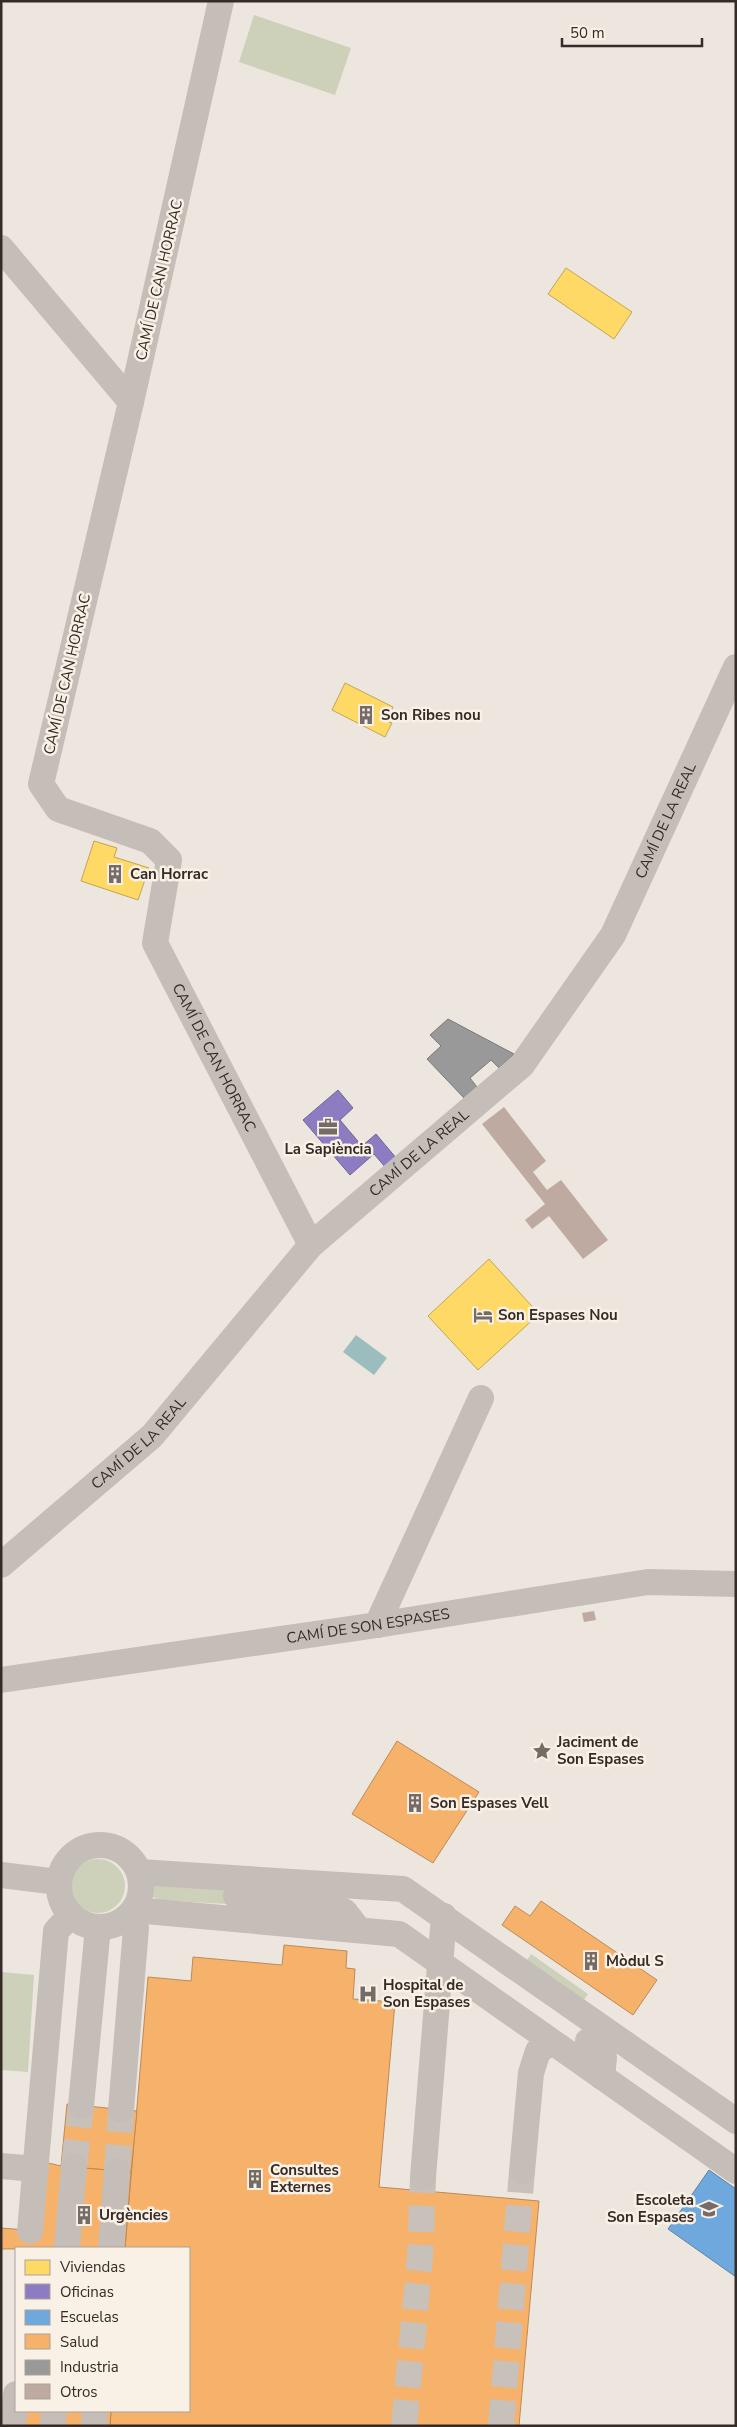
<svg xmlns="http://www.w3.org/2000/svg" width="737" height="2427" font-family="'Nunito Sans',sans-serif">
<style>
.green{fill:#cdd1b9}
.water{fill:#9cbdbd}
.homes{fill:#ffd966;stroke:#c2a553}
.offices{fill:#8e7cc3;stroke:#736494}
.schools{fill:#6fa8dc;stroke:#5e82a6}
.health{fill:#f6b26b;stroke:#bc8a57}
.industry{fill:#999;stroke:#7b7877}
.building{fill:#bfaaa1}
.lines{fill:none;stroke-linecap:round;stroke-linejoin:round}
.minor-tunnel{stroke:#c7c1ba;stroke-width:26;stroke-dasharray:26 13;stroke-linecap:butt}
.minor{stroke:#c5beb8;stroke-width:26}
.labels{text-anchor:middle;stroke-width:5;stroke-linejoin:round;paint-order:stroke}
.street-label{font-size:15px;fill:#352b27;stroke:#f9f0e6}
.poi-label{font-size:15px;font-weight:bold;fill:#352b27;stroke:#f9f0e6;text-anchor:start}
</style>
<rect width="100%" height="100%" fill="#ece6df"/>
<g class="green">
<polygon points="254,15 351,48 335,95 239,62"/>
<circle cx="98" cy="1886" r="27"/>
<polygon points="156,1883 229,1888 226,1904 159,1900 153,1897 151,1891"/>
<polygon points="531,1954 588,1994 584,2000 527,1960"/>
<polygon points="1,1972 34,1975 28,2072 1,2070"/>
</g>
<polygon class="water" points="356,1335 387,1358 374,1375 343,1352"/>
<g class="homes">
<polygon points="566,268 632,312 614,339 548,294"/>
<polygon points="345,683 393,707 386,721 392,723 385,737 332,710"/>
<polygon points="94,841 117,848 114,857 149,868 138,900 81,881"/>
<polygon points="489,1259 539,1314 478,1370 428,1316"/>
</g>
<polygon class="offices" points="338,1090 353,1108 340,1120 362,1146 376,1134 397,1159 386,1168 374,1154 350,1175 303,1120"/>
<polygon class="schools" points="709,2170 736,2189 736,2277 668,2229"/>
<g class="health">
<polygon points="397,1741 479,1792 433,1863 352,1814"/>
<polygon points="541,1901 657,1980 633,2015 502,1925 515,1906 530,1916"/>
<polygon points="284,1945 347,1951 346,1968 355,1969 353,1999 395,2002 379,2187 539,2201 519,2426 110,2426 111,2411 189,2411 189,2248 125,2248 148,1977 191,1981 193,1957 282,1965"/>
<polygon points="67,2104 137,2111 131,2172 61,2166"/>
<polygon points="44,2162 61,2166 131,2172 125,2248 1,2249 1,2228 39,2231"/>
<polygon points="24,2411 111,2411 110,2426 22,2426"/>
</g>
<polygon class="industry" points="448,1019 514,1054 499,1068 491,1060 470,1078 477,1087 465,1099 427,1059 441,1046 430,1035"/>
<g class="building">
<polygon points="504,1107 546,1161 533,1172 547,1190 561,1180 608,1240 583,1259 549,1216 532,1229 525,1220 545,1204 482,1124"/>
<polygon points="594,1611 596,1620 584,1622 582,1613"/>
</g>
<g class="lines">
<g class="minor-tunnel">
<polyline points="74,2166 81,2106"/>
<polyline points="117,2171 121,2110"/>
<polyline points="404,2426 420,2257 423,2177"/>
<polyline points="501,2426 522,2171"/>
</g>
<g class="minor">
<path id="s1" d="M221,1L131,402L41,784L58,809L150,841L169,860L155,943L311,1245"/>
<polyline points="1,248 131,402"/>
<path id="s2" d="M1,1565L152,1436L311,1245L522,1065L613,935L736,667"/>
<polyline points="377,1625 481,1398"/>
<path id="s3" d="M1,1680L377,1625L648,1582L736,1584"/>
<circle cx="100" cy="1886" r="41"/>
<polyline points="139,1872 403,1889 736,2121"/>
<polyline points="1,1875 58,1882"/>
<polyline points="236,1896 330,1904 345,1912 358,1929"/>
<polyline points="134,1910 399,1934 736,2171"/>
<polyline points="588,2041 604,2058 602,2077"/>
<polyline points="81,2106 98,1927"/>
<polyline points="121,2110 136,1928 132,1912"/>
<polyline points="1,2166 36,2169"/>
<polyline points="522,2171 531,2073 538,2051 552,2042"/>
<polyline points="423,2177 444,1916"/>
<polyline points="30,2231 56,1931 71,1915"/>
<polyline points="67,2248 74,2166"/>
<polyline points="111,2248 117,2171"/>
<polyline points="13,2426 16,2394"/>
<polyline points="53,2426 54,2411"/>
<polyline points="94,2426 95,2411"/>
</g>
</g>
<defs>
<g id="building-bare" transform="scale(1.5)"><path d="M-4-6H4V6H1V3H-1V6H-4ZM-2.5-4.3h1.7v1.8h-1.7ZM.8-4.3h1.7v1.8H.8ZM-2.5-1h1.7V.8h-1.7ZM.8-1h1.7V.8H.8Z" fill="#756c67" stroke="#f9f0e6" stroke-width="2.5" paint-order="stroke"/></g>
<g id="office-bare" transform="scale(1.5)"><path d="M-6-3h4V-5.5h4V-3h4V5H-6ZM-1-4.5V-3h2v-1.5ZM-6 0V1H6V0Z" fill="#756c67" stroke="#f9f0e6" stroke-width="2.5" paint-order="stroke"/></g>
<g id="hotel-bare" transform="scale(1.5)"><path d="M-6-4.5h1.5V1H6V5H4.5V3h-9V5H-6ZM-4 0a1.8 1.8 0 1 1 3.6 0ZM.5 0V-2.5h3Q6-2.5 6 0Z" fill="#756c67" stroke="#f9f0e6" stroke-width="2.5" paint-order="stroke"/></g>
<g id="sight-bare" transform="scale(1.5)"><path d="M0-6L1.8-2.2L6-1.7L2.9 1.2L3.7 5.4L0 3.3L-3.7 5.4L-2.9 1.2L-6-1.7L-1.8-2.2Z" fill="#756c67" stroke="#f9f0e6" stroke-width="2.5" paint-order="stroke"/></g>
<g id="hospital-bare" transform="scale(1.5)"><path d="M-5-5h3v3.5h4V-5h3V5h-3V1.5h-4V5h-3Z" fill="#756c67" stroke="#f9f0e6" stroke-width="2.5" paint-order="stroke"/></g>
<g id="school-bare" transform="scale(1.5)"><path d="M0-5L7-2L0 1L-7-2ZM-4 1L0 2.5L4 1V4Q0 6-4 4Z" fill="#756c67" stroke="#f9f0e6" stroke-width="2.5" paint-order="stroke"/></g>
</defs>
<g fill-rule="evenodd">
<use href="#building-bare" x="366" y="715"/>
<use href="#building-bare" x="115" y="874"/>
<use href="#office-bare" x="328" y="1127"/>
<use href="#hotel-bare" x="483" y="1315"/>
<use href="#sight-bare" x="542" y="1751"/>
<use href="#building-bare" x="415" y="1803"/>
<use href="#building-bare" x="591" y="1961"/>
<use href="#hospital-bare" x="368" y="1994"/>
<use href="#building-bare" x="255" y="2179"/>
<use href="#school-bare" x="709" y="2209"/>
<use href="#building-bare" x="84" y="2215"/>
</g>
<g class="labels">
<g class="street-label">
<text transform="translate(159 280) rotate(-77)" y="5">CAMÍ DE CAN HORRAC</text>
<text transform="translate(67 674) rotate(-77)" y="5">CAMÍ DE CAN HORRAC</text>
<text dy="5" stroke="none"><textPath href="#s2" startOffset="1009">CAMÍ DE LA REAL</textPath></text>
<text dy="5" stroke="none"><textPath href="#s1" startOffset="1171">CAMÍ DE CAN HORRAC</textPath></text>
<text dy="5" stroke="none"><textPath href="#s2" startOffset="589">CAMÍ DE LA REAL</textPath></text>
<text dy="5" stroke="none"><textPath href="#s2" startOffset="184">CAMÍ DE LA REAL</textPath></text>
<text dy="5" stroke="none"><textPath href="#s3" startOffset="371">CAMÍ DE SON ESPASES</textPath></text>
</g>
<g class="poi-label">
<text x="381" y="720">Son Ribes nou</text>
<text x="130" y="879">Can Horrac</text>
<text x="328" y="1154" text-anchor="middle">La Sapiència</text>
<text x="498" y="1320">Son Espases Nou</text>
<text x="557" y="1747">Jaciment de<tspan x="557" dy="17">Son Espases</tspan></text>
<text x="430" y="1808">Son Espases Vell</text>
<text x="606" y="1966">Mòdul S</text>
<text x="383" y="1990">Hospital de<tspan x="383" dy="17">Son Espases</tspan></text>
<text x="270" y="2175">Consultes<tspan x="270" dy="17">Externes</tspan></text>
<text x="694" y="2205" text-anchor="end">Escoleta<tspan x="694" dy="17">Son Espases</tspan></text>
<text x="99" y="2220">Urgències</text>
</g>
</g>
<rect width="737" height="2427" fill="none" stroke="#352b27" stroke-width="5"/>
<rect x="15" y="2247" width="175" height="165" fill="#f9f0e6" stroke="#aba19a"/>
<rect x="25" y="2260" width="25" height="15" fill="#ffd966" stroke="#aba19a"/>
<text x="60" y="2272" font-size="15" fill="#352b27">Viviendas</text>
<rect x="25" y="2284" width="25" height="15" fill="#8e7cc3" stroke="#aba19a"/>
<text x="60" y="2297" font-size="15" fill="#352b27">Oficinas</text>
<rect x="25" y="2310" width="25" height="15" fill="#6fa8dc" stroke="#aba19a"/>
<text x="60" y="2322" font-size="15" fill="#352b27">Escuelas</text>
<rect x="25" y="2334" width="25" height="15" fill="#f6b26b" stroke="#aba19a"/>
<text x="60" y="2347" font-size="15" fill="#352b27">Salud</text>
<rect x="25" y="2360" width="25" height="15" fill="#999999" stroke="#aba19a"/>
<text x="60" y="2372" font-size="15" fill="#352b27">Industria</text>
<rect x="25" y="2384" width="25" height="15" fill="#bfaaa1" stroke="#aba19a"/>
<text x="60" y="2397" font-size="15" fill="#352b27">Otros</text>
<path d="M562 38v8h140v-8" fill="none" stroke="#352b27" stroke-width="2.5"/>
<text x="570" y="38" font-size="15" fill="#352b27" stroke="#f9f0e6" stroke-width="4" paint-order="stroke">50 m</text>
</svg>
